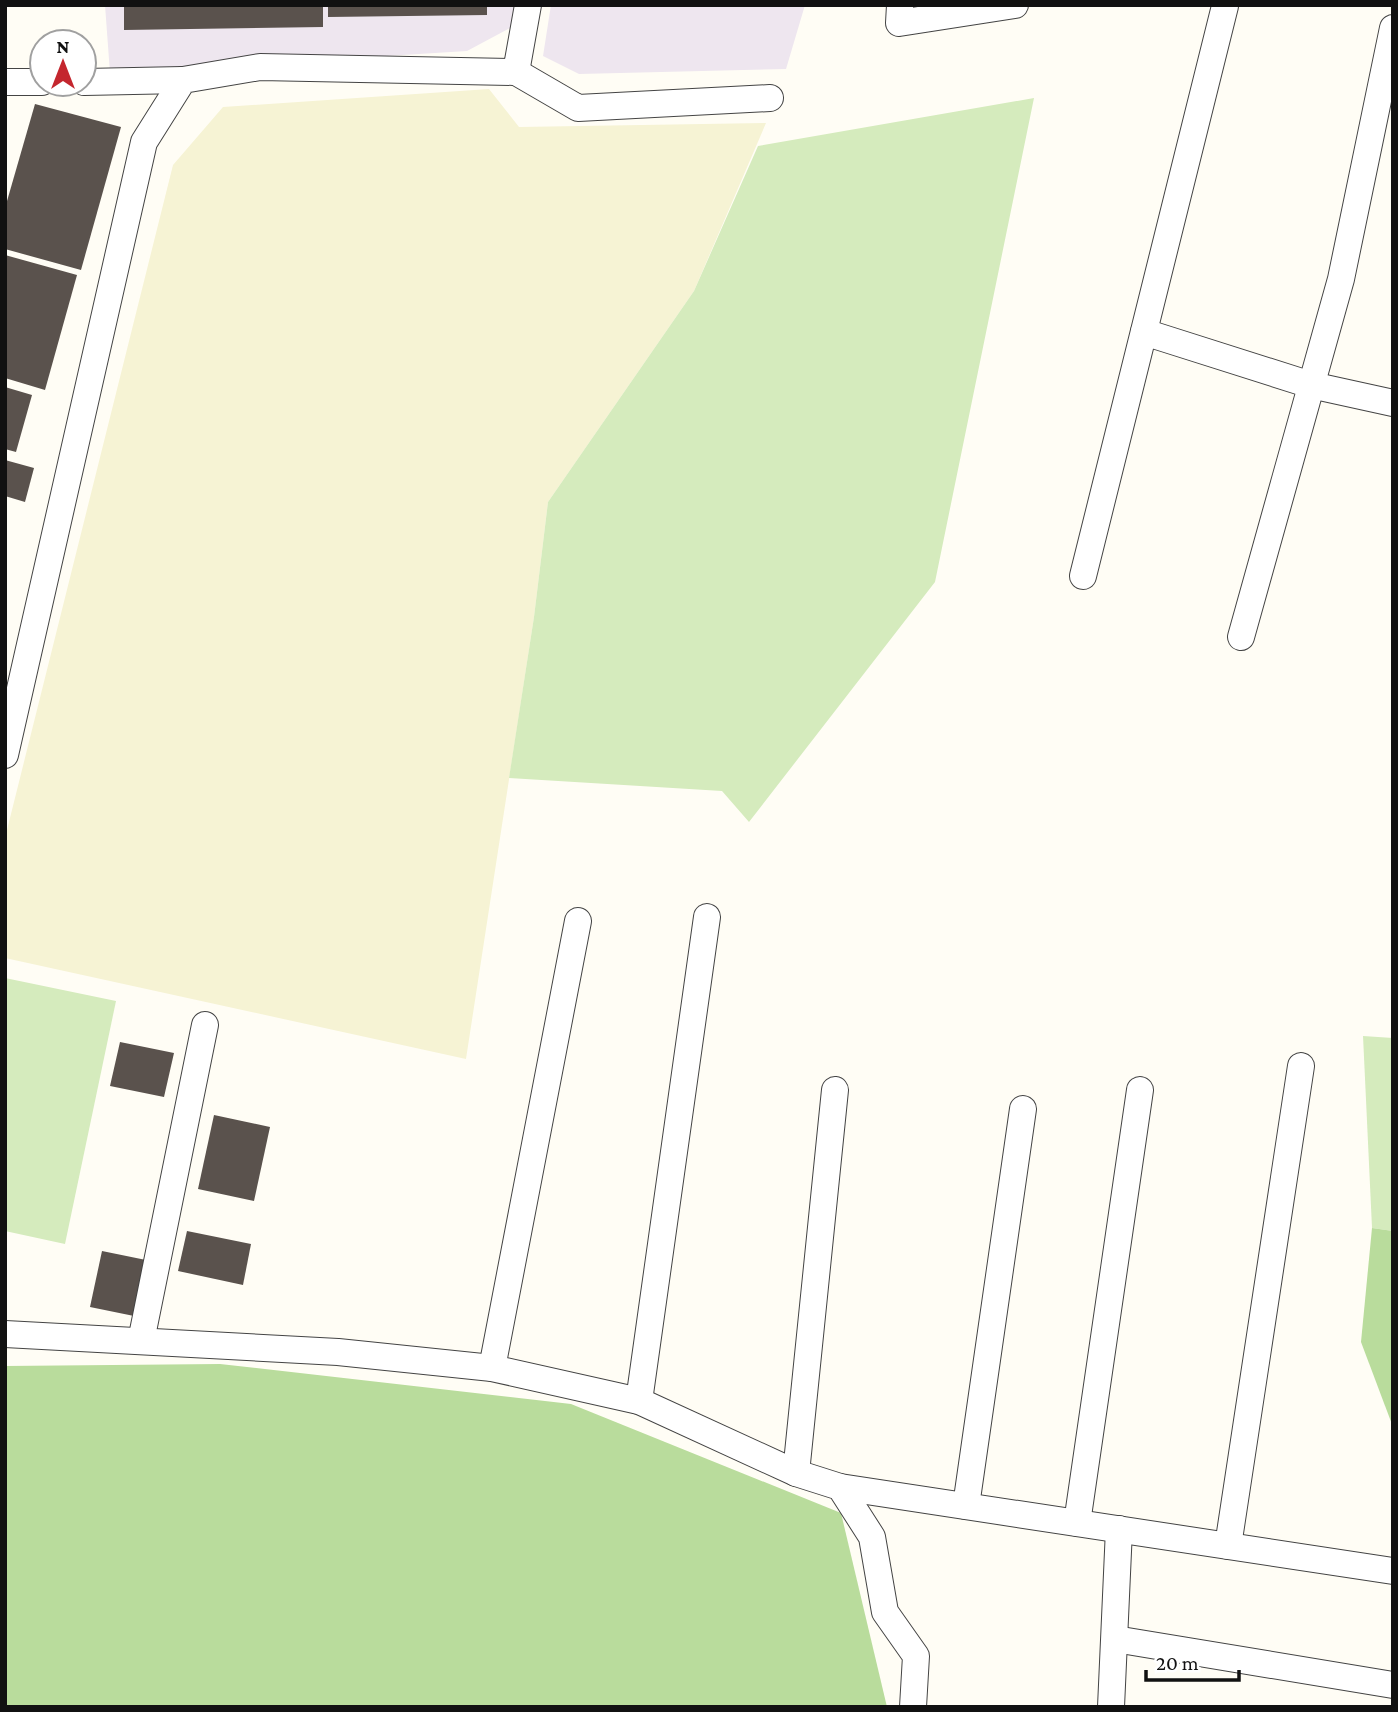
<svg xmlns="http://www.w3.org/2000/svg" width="1398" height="1712" font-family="'Crimson Pro',serif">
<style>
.industrial{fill:#eee6ef}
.farmland{fill:#f6f3d4}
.green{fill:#d5ebbd}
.forest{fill:#b9dc9c}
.building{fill:#5a524d}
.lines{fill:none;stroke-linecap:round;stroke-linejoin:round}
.street-casing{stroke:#444;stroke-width:28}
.street{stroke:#fff;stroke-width:26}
</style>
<rect width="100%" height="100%" fill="#fffdf5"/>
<g class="industrial">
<polygon points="105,5 517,5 510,28 467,51 110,73"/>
<polygon points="551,5 805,5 786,69 579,74 543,56"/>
</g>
<polygon class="farmland" points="489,89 519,127 766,123 694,291 548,502 534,617 466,1059 5,958 5,838 173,165 223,107"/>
<g class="green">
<polygon points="1034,98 935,582 749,822 722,791 509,778 534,617 548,502 694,291 758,146"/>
<polygon points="5,978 116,1001 65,1244 5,1231"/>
<polygon points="1363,1036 1393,1038 1393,1231 1372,1228"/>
</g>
<g class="forest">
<polygon points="1372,1228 1393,1231 1393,1427 1361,1342"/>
<polygon points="220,1364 571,1404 841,1513 887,1707 5,1707 5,1366"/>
</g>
<g class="building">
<polygon points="124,5 323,5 323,27 124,30"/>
<polygon points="328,5 487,5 487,15 328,17"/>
<polygon points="35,104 121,127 81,270 5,249 5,208"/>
<polygon points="5,255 77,275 45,390 5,378"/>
<polygon points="5,387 32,395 16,452 5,449"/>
<polygon points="5,460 34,468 25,502 5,496"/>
<polygon points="120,1042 174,1053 164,1097 110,1086"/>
<polygon points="214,1115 270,1127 254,1201 198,1189"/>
<polygon points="187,1231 251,1244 243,1285 178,1271"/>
<polygon points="102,1251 146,1260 134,1316 90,1307"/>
</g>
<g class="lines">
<g class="street-casing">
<g id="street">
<polyline points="900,5 899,23 1015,5"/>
<polyline points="516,72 578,108 770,98"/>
<polyline points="5,82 42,82"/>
<polyline points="84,82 183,80"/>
<polyline points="1144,332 1311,385 1393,403"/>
<polyline points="1083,576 1225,6"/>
<polyline points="1241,637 1341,279 1393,28"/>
<polyline points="5,755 144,142 183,80 260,67 516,72 528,5"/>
<polyline points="5,1334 338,1352 492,1368 639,1401 796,1473 840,1487 872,1537 885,1612 916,1656 913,1707"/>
<polyline points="141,1341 205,1025"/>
<polyline points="492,1368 578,921"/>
<polyline points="639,1401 707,917"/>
<polyline points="796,1473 835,1090"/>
<polyline points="840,1487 1393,1571"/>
<polyline points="966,1506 1023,1109"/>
<polyline points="1077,1523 1140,1090"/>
<polyline points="1228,1546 1301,1066"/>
<polyline points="1115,1639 1393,1685"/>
<polyline points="1111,1707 1119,1529"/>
</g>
</g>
<use href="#street" class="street"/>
</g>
<rect width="1398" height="1712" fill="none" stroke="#111111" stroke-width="14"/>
<g transform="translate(63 63)"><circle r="33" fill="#ffffff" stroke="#a0a0a0" stroke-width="2"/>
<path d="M0-5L12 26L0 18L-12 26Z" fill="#c4262e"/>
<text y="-10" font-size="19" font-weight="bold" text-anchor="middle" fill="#111111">N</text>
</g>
<path d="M1146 1670v10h93v-10" fill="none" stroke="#111111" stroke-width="3.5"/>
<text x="1156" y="1670" font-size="21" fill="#111111" stroke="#ffffff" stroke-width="5" paint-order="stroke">20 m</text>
</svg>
